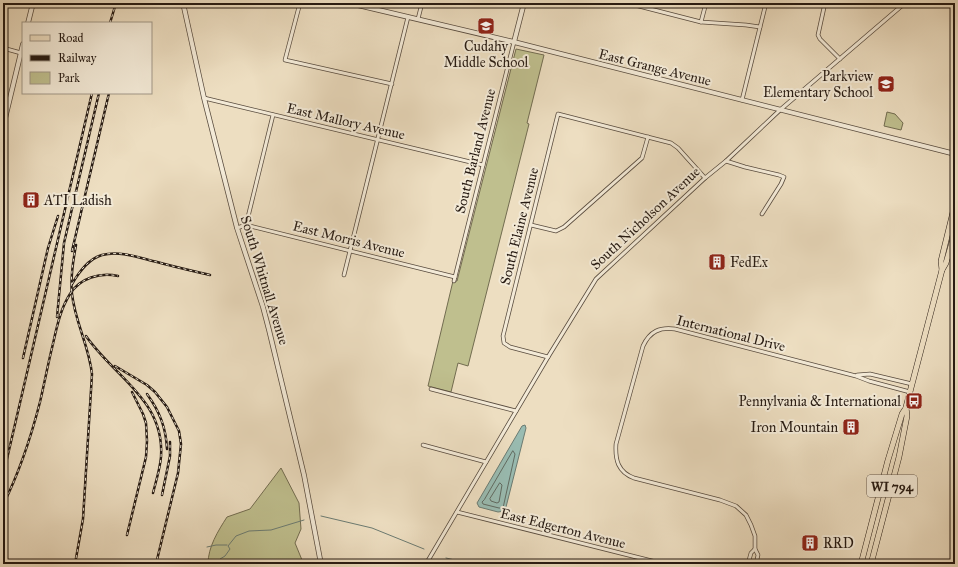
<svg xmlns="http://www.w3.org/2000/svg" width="958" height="567" font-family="'IM FELL Great Primer',serif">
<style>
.green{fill:#bfbf8e;stroke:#726c50}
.water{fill:#99bcb2;stroke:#6b7b72}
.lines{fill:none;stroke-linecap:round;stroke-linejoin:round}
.shore{stroke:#606b62;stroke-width:1}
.stream{stroke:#6b7b72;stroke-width:1}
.minor-casing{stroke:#584b3e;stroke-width:4.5}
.tertiary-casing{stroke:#584b3e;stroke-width:5.5}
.primary-casing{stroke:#261a12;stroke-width:6}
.minor{stroke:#f3ead7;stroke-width:3}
.tertiary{stroke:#f3ead7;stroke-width:4}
.primary{stroke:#eddec1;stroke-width:5}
.rail-casing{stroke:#261a12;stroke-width:2.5}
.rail{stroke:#f3ead7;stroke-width:1;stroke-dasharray:3;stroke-linecap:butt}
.labels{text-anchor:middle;stroke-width:4;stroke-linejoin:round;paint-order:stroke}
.shield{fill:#f3ead7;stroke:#64584d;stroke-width:1}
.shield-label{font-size:13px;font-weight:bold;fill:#261a12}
.poi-label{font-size:14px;fill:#261a12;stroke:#f3ead7;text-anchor:end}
.street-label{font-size:14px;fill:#261a12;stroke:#f3ead7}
</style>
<rect width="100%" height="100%" fill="#eddec1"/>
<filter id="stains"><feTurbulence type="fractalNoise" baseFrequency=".005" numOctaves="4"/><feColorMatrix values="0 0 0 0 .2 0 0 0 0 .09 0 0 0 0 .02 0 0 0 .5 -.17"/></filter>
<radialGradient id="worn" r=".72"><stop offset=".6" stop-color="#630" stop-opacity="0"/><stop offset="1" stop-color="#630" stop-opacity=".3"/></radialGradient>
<g class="green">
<polygon points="516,49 544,55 527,123 529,124 468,366 458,363 451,392 428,386 453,281 457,281"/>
<polygon points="887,112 895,114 903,123 901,130 884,126"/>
<path d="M281,468L299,503L301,529L295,543L302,560L312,564H208C208,547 218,531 227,517L250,509Z"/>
</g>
<polygon class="water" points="525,425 526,428 505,511 498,512 479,507 477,503 480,498 522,426"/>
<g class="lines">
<g class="shore">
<polygon points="513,451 515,454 503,508 499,508 483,504 482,502 484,500"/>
<polygon points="500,483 502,485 499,502 497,503 491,501 490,499"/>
</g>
<g class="stream">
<polyline points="321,516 372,528 424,549"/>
<polyline points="207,547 216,545 227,545"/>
<polyline points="446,558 472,564"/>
<polyline points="217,564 220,559 225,556 230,549 228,546 236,536 249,531 271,530 304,520"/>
</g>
<g class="minor-casing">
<g id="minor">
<polyline points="300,3 285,60 392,84"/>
<polyline points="627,3 701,22 746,25 760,27"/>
<polyline points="825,3 818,35 820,39 840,59"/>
<polyline points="418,19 422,3"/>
<polyline points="701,22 706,3"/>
<polyline points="3,48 21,53"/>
<polyline points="204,98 483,165"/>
<polyline points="742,100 766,3"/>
<polyline points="726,161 745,167 779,175 784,177 781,184 762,214"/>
<polyline points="246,225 273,115"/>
<polyline points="531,225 556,231 564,227 642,158 648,137"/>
<polyline points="237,228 246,225 455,277"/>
<polyline points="344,275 408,17"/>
<polyline points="454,281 514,42"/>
<polyline points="548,357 510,347 504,343 503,336 558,114 671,143 678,148 705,178"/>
<polyline points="857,375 870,374 912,384"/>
<polyline points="431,389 516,411"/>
<polyline points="423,445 486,462"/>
<polyline points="457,512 664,564"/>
<polyline points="426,564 548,357 596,279 705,178 726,161 780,110 905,3"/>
<polyline points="748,564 751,553 755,549"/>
<path d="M756,564L758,555L755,549V536L751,525L746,515L736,506L720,500L634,478C618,472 615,460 616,444L643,346C650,331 660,327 675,329L856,376L869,381L910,392"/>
</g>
</g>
<g class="tertiary-casing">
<g id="tertiary">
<polyline points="183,3 204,98 237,228 263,307 269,330 304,475 321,564"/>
<polyline points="349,3 514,42 955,154"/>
<polyline points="28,23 33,3"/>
<polyline points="514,42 524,3"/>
<polyline points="3,127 23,44"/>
</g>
</g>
<g class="primary-casing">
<g id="primary">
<polyline points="942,270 946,263 955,232"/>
<polyline points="861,564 888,460 902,414 906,408"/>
<polyline points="871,564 899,457 907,416 906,407 942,270 941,261 955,204"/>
</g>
</g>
<use href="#minor" class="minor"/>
<use href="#tertiary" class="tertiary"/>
<use href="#primary" class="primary"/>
<g class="rail-casing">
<g id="rail">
<polyline points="110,23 116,3"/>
<polyline points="72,251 109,93"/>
<path d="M72,284C79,272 88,259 102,255C120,250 140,258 157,262C175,267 193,271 210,275"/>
<polyline points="57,317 64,243 99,93"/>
<path d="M86,336C114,377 165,400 161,457C160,469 156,481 153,493"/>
<polyline points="23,358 48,248 58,216"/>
<polyline points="115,366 147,385 155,392 167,407 179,431 181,444 178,473 156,564"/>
<path d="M147,394C160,412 166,428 167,449"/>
<polyline points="3,476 92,93"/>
<polyline points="162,495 170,456 170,442"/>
<path d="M3,505C19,473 31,437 40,402C44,385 47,369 51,352C56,332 59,311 70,294C80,278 100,272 118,276"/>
<polyline points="127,535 146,457 147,441 146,423 143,414 132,392"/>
<path d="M75,564L83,519L92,374C89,346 75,322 72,294C70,278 73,261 76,245"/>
</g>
</g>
<use href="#rail" class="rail"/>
</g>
<defs>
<g id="school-square" transform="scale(0.9)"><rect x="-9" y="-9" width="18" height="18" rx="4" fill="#8f2418" stroke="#f3ead7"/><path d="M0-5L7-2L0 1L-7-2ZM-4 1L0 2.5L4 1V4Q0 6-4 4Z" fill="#fff"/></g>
<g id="building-square" transform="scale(0.9)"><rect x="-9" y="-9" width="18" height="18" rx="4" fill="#8f2418" stroke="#f3ead7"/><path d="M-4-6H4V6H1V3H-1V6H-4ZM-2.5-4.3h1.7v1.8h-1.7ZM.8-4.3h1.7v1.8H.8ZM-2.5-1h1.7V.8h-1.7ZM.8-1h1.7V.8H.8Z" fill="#fff"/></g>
<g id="bus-square" transform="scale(0.9)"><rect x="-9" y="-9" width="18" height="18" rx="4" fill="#8f2418" stroke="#f3ead7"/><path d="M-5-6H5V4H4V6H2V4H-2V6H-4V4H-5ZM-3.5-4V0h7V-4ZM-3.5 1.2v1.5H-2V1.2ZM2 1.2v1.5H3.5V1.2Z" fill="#fff"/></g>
</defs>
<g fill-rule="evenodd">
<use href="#school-square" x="486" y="26"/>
<use href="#school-square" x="886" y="84"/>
<use href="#building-square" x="31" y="200"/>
<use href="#building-square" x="717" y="262"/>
<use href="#bus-square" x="914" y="401"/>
<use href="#building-square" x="851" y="427"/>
<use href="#building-square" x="810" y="543"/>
</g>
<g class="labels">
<rect class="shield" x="867" y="475" width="50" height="22" rx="3"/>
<g class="shield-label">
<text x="892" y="491">WI 794</text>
</g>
<g class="poi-label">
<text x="486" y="51" text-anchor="middle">Cudahy<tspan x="486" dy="16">Middle School</tspan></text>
<text x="873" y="81">Parkview<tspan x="873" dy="16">Elementary School</tspan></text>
<text x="44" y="205" text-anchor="start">ATI Ladish</text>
<text x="730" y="267" text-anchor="start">FedEx</text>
<text x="901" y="406">Pennylvania &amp; International</text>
<text x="838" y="432">Iron Mountain</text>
<text x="823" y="548" text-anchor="start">RRD</text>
</g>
<g class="street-label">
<text transform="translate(655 67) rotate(14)" y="5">East Grange Avenue</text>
<text transform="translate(346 121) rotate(13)" y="5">East Mallory Avenue</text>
<text transform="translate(475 151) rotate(-76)" y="5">South Barland Avenue</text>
<text transform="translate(645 218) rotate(-43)" y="5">South Nicholson Avenue</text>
<text transform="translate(519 226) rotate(-76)" y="5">South Elaine Avenue</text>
<text transform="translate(349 239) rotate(14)" y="5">East Morris Avenue</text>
<text transform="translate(265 280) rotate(73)" y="5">South Whitnall Avenue</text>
<text transform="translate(731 333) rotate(14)" y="5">International Drive</text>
<text transform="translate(563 528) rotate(14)" y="5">East Edgerton Avenue</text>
</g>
</g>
<rect width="958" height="567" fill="none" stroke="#eddec1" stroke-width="16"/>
<rect x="4" y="4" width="950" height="559" fill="none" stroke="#261a12" stroke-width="2"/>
<rect x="8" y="8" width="942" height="551" fill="none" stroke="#261a12"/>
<rect x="22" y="22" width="130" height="72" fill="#f3ead7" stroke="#a19788"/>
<rect x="30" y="35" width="20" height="6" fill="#eddec1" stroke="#a19788"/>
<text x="58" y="42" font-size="12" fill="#261a12">Road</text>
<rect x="30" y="55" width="20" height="6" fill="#261a12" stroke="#a19788"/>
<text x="58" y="62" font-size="12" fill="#261a12">Railway</text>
<rect x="30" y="72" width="20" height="12" fill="#bfbf8e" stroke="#a19788"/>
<text x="58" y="82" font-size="12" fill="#261a12">Park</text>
<rect width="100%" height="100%" filter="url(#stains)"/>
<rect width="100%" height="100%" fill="url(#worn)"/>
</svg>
